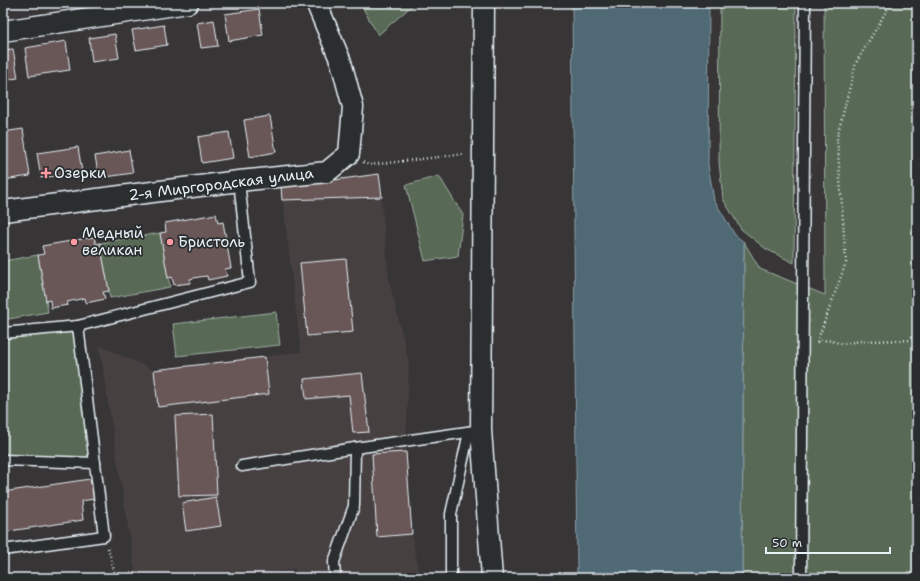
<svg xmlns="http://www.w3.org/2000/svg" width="920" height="581" font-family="'Shantell Sans',sans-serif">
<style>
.built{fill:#463f40}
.green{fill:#596b55;stroke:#a0aea6}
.water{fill:#506975;stroke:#8d9fa9}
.building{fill:#695757;stroke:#e8f1f8}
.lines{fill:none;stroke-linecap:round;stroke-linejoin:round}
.service-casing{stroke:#e8f1f8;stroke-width:13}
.minor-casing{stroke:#e8f1f8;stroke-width:23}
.path{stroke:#e8f1f8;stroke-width:2.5;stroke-dasharray:1 3;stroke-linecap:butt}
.service{stroke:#2a2d2e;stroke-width:10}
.minor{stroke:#2a2d2e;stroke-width:20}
.poi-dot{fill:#ff9aa2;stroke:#2a2d2e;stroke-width:1.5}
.labels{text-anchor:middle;stroke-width:3.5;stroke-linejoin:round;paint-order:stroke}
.poi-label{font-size:15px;fill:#e8f1f8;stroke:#2a2d2e;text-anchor:start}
.street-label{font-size:15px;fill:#e8f1f8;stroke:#2a2d2e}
</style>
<rect width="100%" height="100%" fill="#373536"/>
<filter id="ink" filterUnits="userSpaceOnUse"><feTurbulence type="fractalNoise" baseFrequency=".025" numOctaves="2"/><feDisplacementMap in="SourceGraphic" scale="8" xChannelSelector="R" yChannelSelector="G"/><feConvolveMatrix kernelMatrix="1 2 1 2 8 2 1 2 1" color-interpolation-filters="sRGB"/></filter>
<g filter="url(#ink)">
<polygon class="built" points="379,174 389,280 409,362 406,452 412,534 420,578 299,578 295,569 232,578 136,578 99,345 154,370 301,352 281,187"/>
<g class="green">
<polygon points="360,3 415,3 378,35"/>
<polygon points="720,3 796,3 794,263 766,249 741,229 723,199 719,162"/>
<polygon points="824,3 917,3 917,578 742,578 744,242 760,269 825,295"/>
<polygon points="439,176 463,215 458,256 425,261 406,185"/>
<polygon points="160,233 170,287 110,298 100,243"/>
<polygon points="38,255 48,312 3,320 3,261"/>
<polygon points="276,312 280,345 177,356 173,324"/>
<polygon points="78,326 95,463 3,460 3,333"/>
</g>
<polygon class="water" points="572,3 709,3 708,165 714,200 735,235 744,242 742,578 577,578"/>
<g class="building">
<polygon points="259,9 263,35 229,41 225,14"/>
<polygon points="214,20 218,46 201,48 197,23"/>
<polygon points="164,25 167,45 136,50 132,30"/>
<polygon points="115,34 119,58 92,62 89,38"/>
<polygon points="66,41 70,70 29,76 25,48"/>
<polygon points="13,49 18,78 3,80 3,50"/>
<polygon points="270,116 276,152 250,157 244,120"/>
<polygon points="23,129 30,176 3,180 3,132"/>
<polygon points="229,132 233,158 202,163 198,137"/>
<polygon points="78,147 82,172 41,178 37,153"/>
<polygon points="129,150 133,173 99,178 95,156"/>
<polygon points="379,174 382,197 282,200 281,187"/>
<polygon points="216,214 218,223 223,222 231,268 225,269 227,276 208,280 207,276 199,277 190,279 190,283 174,285 172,277 168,278 160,233 166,232 165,223"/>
<polygon points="94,237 96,244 100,243 109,291 103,292 105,299 86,303 85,298 67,302 68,305 51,308 50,300 46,301 38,255 44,254 42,246"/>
<polygon points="346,259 353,332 307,336 300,263"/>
<polygon points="265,357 269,394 158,407 154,370"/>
<polygon points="362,373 369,432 353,433 349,395 306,399 304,379"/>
<polygon points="213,414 217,495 179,496 175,416"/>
<polygon points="406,452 412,534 377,537 372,454"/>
<polygon points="90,479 94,499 81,501 83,520 3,532 3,492"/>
<polygon points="216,497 221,526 186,531 182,503"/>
</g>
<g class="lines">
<g class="service-casing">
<g id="service">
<polyline points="3,333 78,326 250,282 239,181"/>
<polyline points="3,460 95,463"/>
<polyline points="242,466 355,448"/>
<polyline points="3,550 104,536 78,326"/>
<polyline points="335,578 334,562 354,506 355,448 481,430"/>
<polyline points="451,578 451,514 469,432"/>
<polyline points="801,578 805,3"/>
</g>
</g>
<g class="minor-casing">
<g id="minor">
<polyline points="484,3 481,430 492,578"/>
<polyline points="3,31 188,3"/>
<polyline points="3,211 239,181 327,172 349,154 353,107 341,62 318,7 318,3"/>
</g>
</g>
<g class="path">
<polyline points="363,162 369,165 465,154"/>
<polyline points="817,342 846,263 837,137 856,63 891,3"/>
<polyline points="817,342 827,340 843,344 860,341 917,340"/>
<polyline points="108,548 116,578"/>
</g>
<use href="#service" class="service"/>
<use href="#minor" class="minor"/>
</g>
</g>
<g class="poi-dot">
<path d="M44 167h4v4h4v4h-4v4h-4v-4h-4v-4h4z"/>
<circle cx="74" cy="242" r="4"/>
<circle cx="170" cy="242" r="4"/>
</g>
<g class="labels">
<g class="poi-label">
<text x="54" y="178">Озерки</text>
<text x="82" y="238">Медный<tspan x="82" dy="17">великан</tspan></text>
<text x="178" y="247">Бристоль</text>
</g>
<g class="street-label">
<text transform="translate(221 184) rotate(-7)" y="5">2-я Миргородская улица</text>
</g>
</g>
<rect width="920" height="581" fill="none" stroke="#2a2d2e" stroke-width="16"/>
<rect x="8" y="8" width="904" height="565" fill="none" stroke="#e8f1f8" stroke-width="1.5" filter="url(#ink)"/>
<path d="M766 547v6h124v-6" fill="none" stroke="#e8f1f8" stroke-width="2"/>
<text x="772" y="547" font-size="12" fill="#e8f1f8" stroke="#2a2d2e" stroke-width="3" paint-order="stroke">50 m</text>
</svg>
